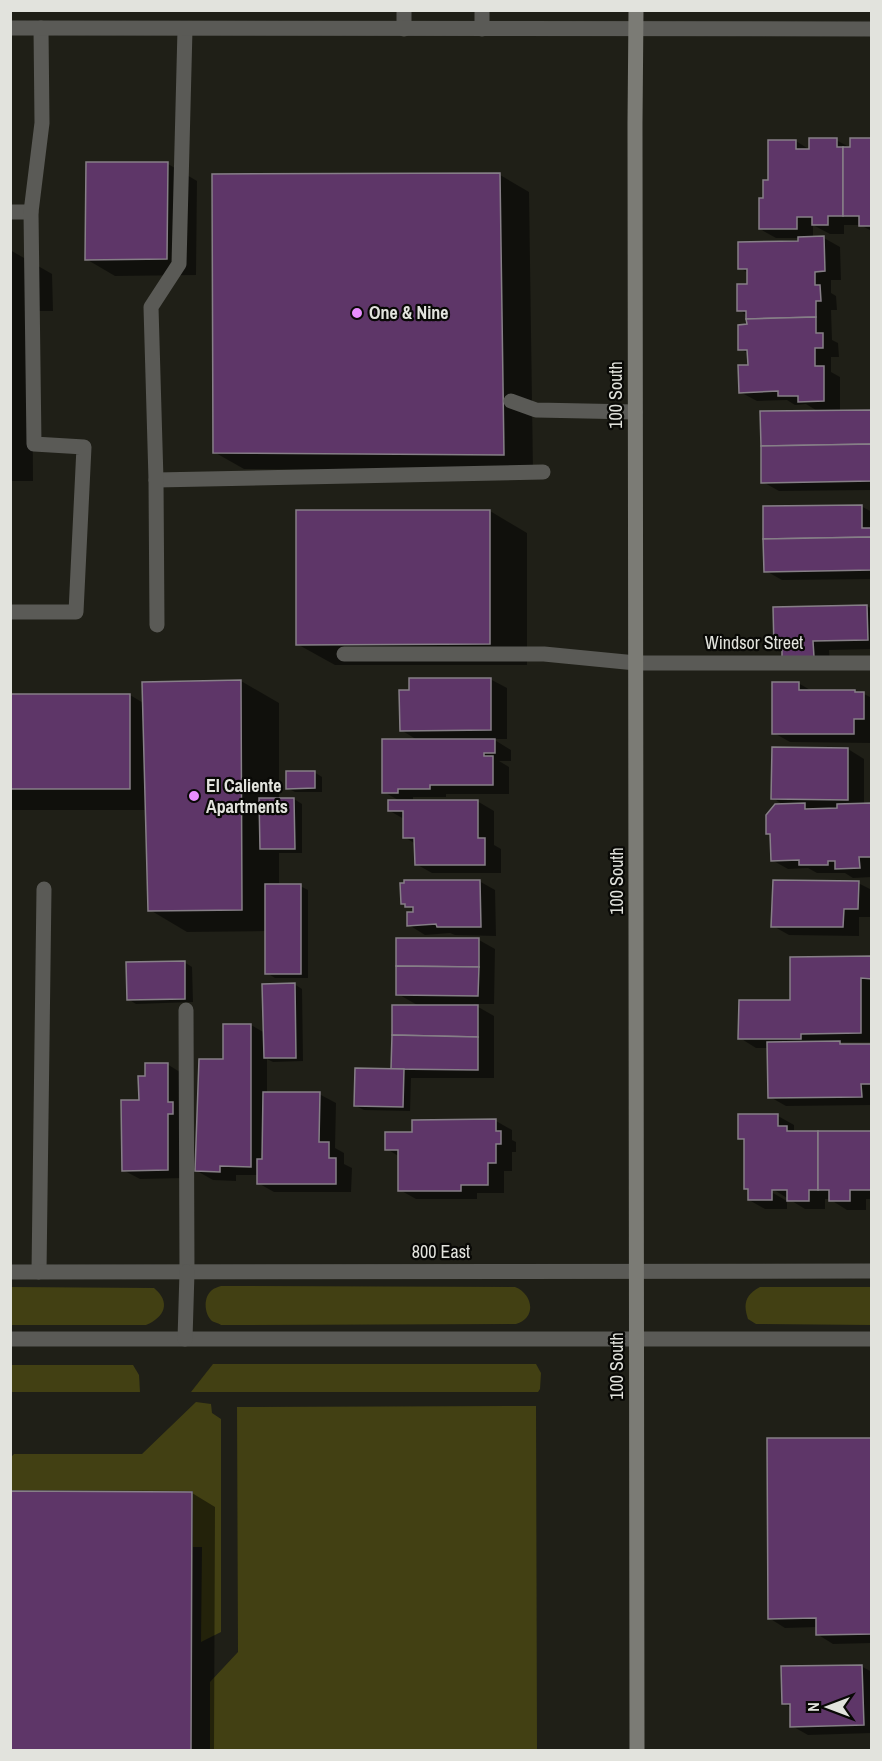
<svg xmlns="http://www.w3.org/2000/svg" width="882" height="1761" font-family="'Archivo Narrow',sans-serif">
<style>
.green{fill:#424013}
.shadow{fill:#0007}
.building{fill:#5e3668;stroke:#867f87;stroke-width:1.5}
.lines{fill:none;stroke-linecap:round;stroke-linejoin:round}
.service{stroke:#5a5a56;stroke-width:15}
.minor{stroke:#5a5a56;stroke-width:15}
.tertiary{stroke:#5a5a56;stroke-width:15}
.secondary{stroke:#7b7b75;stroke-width:15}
.poi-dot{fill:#e98efe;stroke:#090906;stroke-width:2}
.labels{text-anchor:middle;stroke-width:4.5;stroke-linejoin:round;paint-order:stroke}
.poi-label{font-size:18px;font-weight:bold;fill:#e2e3dd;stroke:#090906;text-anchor:start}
.street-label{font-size:18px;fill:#e2e3dd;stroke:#090906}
</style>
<rect width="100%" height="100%" fill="#1f1f17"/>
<g class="green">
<path d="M221,1286L515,1287C533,1294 537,1318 516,1324L221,1325C220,1324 214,1322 212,1321C204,1314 203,1297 212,1290C214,1288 218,1287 221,1286Z"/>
<path d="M11,1287L154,1288C171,1302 165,1317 146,1325H11Z"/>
<path d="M760,1287H871V1325L756,1324L748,1319C743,1304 745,1295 760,1287Z"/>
<polygon points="213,1364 536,1364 541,1373 540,1389 538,1392 191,1392"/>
<polygon points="11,1365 133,1365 139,1375 140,1392 11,1392"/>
<polygon points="196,1402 211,1404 212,1413 221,1419 221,1632 201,1642 202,1547 193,1547 193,1491 10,1490 11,1457 14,1454 142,1454"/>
<polygon points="536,1406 537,1750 210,1750 210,1682 238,1652 237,1407"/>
</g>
<g class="shadow">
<polygon points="836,140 851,148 872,140 872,231 860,225 844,225 844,234 830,234 813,225 813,238 824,238 840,247 841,280 831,280 831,293 836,296 837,310 831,310 832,340 838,343 839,357 831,357 831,372 840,377 840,412 872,411 872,490 779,491 763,482 819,412 806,404 795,405 787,400 757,401 740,392 749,367 749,354 740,349 748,326 748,316 739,310 749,285 748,273 740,268 800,242 800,238 776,238 760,229 764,199 770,181 796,141 810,150"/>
<polygon points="168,164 197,181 196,275 115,276 86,259"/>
<polygon points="500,175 529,192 533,471 244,469 214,452"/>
<polygon points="10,250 52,274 53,311 32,311 33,481 10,481"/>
<polygon points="861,506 872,512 872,579 782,580 766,571"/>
<polygon points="490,511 527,533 527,665 335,665 297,644"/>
<polygon points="867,606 872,609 872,649 829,650 830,665 783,653 775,648"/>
<polygon points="490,679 507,688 507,739 493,739 511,750 511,761 499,761 509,767 509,794 446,794 446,797 413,797 413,801 477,801 494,811 494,845 501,849 501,873 432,873 416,864 416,844 404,837 404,819 390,811 400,801 384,792 419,741 401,730"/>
<polygon points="241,681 279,703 279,799 294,799 302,804 302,853 279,853 279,886 300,886 308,890 308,978 275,978 267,973 267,931 187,932 150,910 147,810 10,810 10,696 130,695 145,704"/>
<polygon points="798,683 812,691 854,691 858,694 864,694 872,698 870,743 790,742 774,733"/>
<polygon points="848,749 864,759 864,805 872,805 872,877 853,878 845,873 817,873 808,868 788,869 772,860 771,835 768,833 785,806 773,798"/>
<polygon points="314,772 322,777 322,792 295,792 287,788"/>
<polygon points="479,881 495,890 496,936 455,935 450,933 425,935 409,925 414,910 402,903"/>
<polygon points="858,883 872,890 872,917 859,917 859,936 789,935 773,926"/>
<polygon points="479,940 495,949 494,1004 473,1004 494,1016 494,1078 411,1078 410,1111 364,1110 356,1106 393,1070 419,1006 398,994"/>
<polygon points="871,958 872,1042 839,1042 846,1046 872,1045 872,1105 786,1106 770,1097 769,1048 756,1048 740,1038 792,1002"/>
<polygon points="184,962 192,967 193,1002 136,1004 128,999"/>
<polygon points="294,984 302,989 303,1061 273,1062 267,1059 267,1093 319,1094 336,1103 335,1148 344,1153 344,1164 352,1168 351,1192 274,1192 258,1183 258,1175 236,1175 236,1181 213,1180 197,1171 225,1061 251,1025 265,1033"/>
<polygon points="167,1064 183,1074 184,1178 140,1179 123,1170 146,1077"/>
<polygon points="778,1116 794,1125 794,1132 872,1132 872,1199 866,1199 866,1210 847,1210 831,1200 831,1199 825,1199 825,1209 805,1209 766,1185 764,1188 787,1201 787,1209 765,1209 749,1200 749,1190 746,1188 746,1142 739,1138"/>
<polygon points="496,1121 512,1130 512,1140 516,1142 516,1152 512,1152 512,1171 504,1171 504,1193 477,1193 477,1199 416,1199 400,1190 400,1157 387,1149 413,1133"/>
<polygon points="872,1440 872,1643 833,1644 817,1634 817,1627 785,1628 769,1618"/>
<polygon points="10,1489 16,1492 192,1493 215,1507 214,1750 10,1750"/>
<polygon points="861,1666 872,1672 872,1733 808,1735 792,1726 791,1708 784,1703"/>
</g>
<g class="building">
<polygon points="809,138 837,138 837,147 843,147 843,216 828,216 828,225 812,225 812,217 797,217 797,229 759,229 759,198 763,198 763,180 768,180 768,140 796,140 796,149 809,149"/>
<polygon points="850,138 872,138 872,226 859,226 859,216 843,216 843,147 850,147"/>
<polygon points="86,162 168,162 167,259 85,260"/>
<polygon points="500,173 504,455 213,453 212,174"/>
<polygon points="824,236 825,271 815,272 815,285 820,285 821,301 816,301 816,317 746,319 746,311 737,311 737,284 747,284 747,269 738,269 738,242 798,241 798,237"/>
<polygon points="816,317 816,333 823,333 823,348 815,348 815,366 824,366 824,401 798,402 798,396 778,396 778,391 739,393 738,365 748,365 747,350 738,350 738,325 747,324 746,319"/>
<polygon points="872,410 872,444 761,446 760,411"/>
<polygon points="872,444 872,481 761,483 761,446"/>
<polygon points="862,505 862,528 872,528 872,537 763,539 763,506"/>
<polygon points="296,510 490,510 490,644 296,645"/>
<polygon points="872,537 872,570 764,572 763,539"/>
<polygon points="867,605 868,640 813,641 814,657 782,657 782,649 774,649 773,607"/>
<polygon points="409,678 491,678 491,730 400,731 399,690 409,690"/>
<polygon points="241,680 242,910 148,911 142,682"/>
<polygon points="772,682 799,682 799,690 855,690 855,692 864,692 864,719 854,719 854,734 772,734"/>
<rect x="10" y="694" width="120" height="95"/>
<polygon points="382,739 495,739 495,753 484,753 484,756 493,756 493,785 430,785 430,789 398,789 398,793 382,793"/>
<polygon points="772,747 848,748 848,800 771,799"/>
<polygon points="286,771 315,771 315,788 286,789"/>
<polygon points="259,798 294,798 295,849 260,849"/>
<polygon points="388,800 478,800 478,838 485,838 485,865 415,865 414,838 403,838 403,811 388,811"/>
<polygon points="805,803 805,809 837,808 837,804 871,803 872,857 859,857 860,868 835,869 835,861 828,861 828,865 799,865 799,860 771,861 770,834 766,834 766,815 775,804"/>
<polygon points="404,880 480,880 481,927 437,927 436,924 407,926 407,912 413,912 413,907 405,907 405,904 401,904 400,883 404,883"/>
<polygon points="773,880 859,881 858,909 844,909 843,927 771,927"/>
<rect x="265" y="884" width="36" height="90"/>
<polygon points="396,938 479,938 479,967 396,966"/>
<polygon points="872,956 872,979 861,978 861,1033 801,1034 801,1039 738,1039 739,1000 790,1000 790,957"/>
<polygon points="185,961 185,999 127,1000 126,962"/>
<polygon points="396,966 479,967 478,996 396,995"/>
<polygon points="295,983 296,1058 264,1058 262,984"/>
<polygon points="392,1005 478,1005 478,1037 392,1035"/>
<polygon points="223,1024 251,1024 251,1167 220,1166 220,1172 195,1171 199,1059 223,1059"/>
<polygon points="392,1035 478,1037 478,1070 391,1069"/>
<polygon points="840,1041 840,1044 872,1044 872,1084 861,1084 862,1097 768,1098 767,1042"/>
<polygon points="145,1063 168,1063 168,1102 173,1102 173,1114 168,1114 168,1170 122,1171 121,1100 139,1100 138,1076 145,1076"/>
<polygon points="355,1068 404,1069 403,1107 354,1106"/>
<polygon points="263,1092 320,1092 319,1142 329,1142 329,1158 336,1158 336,1184 257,1184 257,1159 262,1159"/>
<polygon points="738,1114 778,1114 778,1126 787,1126 787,1131 818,1131 818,1190 809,1190 809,1201 787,1201 787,1190 772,1190 772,1200 748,1200 748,1189 744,1189 744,1139 738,1139"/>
<polygon points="496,1119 496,1131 501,1131 501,1144 496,1144 496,1163 488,1163 488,1185 461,1185 461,1191 398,1191 398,1150 385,1150 385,1132 412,1132 412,1120"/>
<polygon points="818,1131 872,1131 872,1190 850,1190 850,1201 829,1201 829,1190 818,1190"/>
<polygon points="767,1438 872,1438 872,1634 816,1635 816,1618 768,1619"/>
<polygon points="10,1491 192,1492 191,1750 10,1750"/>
<polygon points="862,1665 864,1725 790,1727 790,1704 782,1704 781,1666"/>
</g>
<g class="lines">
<g class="service">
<polyline points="404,29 404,10"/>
<polyline points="482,29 482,10"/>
<polyline points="10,212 31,212"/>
<polyline points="511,401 536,410 635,412"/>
<polyline points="156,480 543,472"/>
<polyline points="10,612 76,612 84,447 34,444 31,212 42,123 41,28"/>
<polyline points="157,625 156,480 151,307 179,264 185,29"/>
<polyline points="344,654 544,654 636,663"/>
<polyline points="186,1010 187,1272"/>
<polyline points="39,1272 44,889"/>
</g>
<g class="minor">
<polyline points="636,663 872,663"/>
<polyline points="10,1272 872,1271"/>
<polyline points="10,1339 872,1339"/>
<polyline points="185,1339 187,1272"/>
</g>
<polyline class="tertiary" points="10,28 872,29"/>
<polyline class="secondary" points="636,10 635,123 637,1750"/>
</g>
<g class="poi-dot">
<circle cx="357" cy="313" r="6"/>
<circle cx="194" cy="796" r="6"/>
</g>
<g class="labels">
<g class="poi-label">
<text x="369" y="319">One &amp; Nine</text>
<text x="206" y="792">El Caliente<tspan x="206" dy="21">Apartments</tspan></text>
</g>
<g class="street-label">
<text transform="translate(616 395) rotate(-90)" y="6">100 South</text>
<text x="754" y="649">Windsor Street</text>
<text transform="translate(617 881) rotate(-90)" y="6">100 South</text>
<text x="441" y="1258">800 East</text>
<text transform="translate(617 1366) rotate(-90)" y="6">100 South</text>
</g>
</g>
<rect width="882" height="1761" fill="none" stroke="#e2e3dd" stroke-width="24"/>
<g transform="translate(828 1707) rotate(270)" stroke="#090906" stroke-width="4.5" paint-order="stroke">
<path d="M0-4.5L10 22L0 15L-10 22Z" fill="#e2e3dd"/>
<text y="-9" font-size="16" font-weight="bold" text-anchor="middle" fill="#e2e3dd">N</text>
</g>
</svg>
